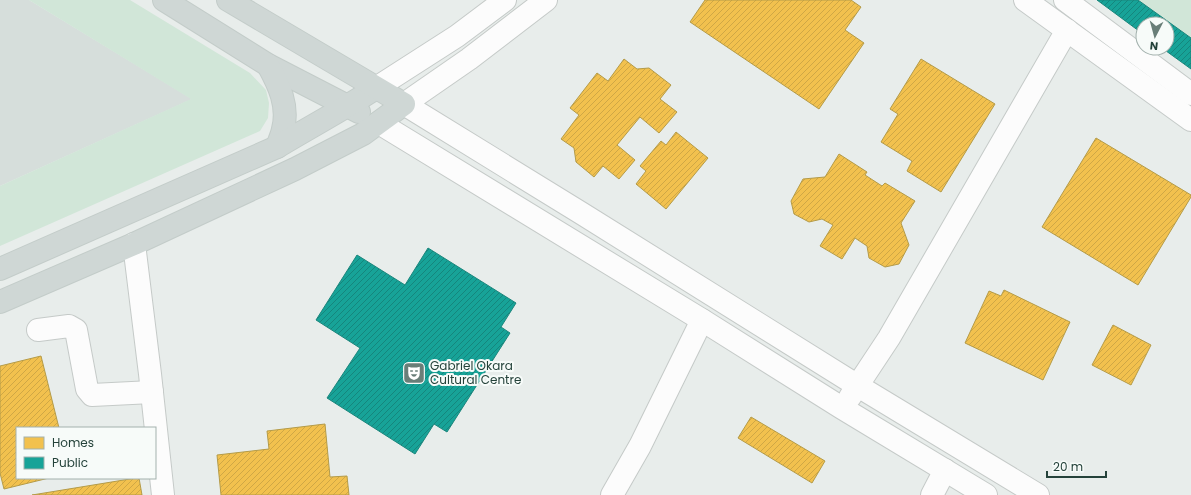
<svg xmlns="http://www.w3.org/2000/svg" width="1191" height="495" font-family="Poppins,sans-serif">
<style>
.built{fill:#d6dedb}
.green{fill:#d1e6d8}
.homes{fill:url(#homes-hatch);stroke:#b49b48}
.public{fill:url(#public-hatch);stroke:#1b867c}
.lines{fill:none;stroke-linecap:round;stroke-linejoin:round}
.minor-casing{stroke:#c5cac8;stroke-width:24}
.major-casing{stroke:#c3ccc9;stroke-width:24}
.minor{stroke:#fcfcfc;stroke-width:22}
.major{stroke:#cfd7d5;stroke-width:22}
.labels{text-anchor:middle;stroke-width:4;stroke-linejoin:round;paint-order:stroke}
.poi-label{font-size:12px;fill:#24423a;stroke:#f7fbf9;text-anchor:start}
</style>
<defs>
<pattern id="homes-hatch" width="6" height="6" patternUnits="userSpaceOnUse"><rect width="6" height="6" fill="#f2c14e"/><path d="M-1 1l2-2M0 6l6-6M5 7l2-2" fill="none" stroke="#cfa745"/></pattern>
<pattern id="public-hatch" width="6" height="6" patternUnits="userSpaceOnUse"><rect width="6" height="6" fill="#17a398"/><path d="M-1 1l2-2M0 6l6-6M5 7l2-2" fill="none" stroke="#15867d"/></pattern>
</defs>
<rect width="100%" height="100%" fill="#e8edeb"/>
<polygon class="built" points="0,0 29,0 192,99 0,186"/>
<g class="green">
<polygon points="29,0 130,0 250,73 266,90 269,103 268,118 260,131 0,246 0,186 191,99"/>
<polygon points="1097,0 1191,0 1191,69 1167,48 1167,24 1143,24 1143,34"/>
</g>
<g class="homes">
<polygon points="705,0 851,0 861,7 845,30 864,43 819,109 690,22"/>
<polygon points="624,59 637,69 649,68 671,85 660,99 677,112 659,133 640,117 617,145 635,160 619,179 603,166 594,177 576,162 574,148 561,139 579,115 570,108 597,73 608,81"/>
<polygon points="921,59 995,104 941,192 907,171 912,161 881,142 898,114 890,109"/>
<polygon points="676,132 708,158 666,209 636,184 646,171 640,166 661,141 666,145"/>
<polygon points="1096,138 1191,195 1191,197 1138,285 1042,227"/>
<polygon points="839,154 867,172 865,175 882,186 885,183 915,201 901,223 909,245 899,264 885,267 869,258 867,246 855,238 842,259 820,246 833,225 822,219 809,222 794,214 791,201 803,179 825,177"/>
<polygon points="1004,290 1070,322 1043,380 965,343 989,291 1001,296"/>
<polygon points="1113,325 1151,345 1131,385 1092,365"/>
<polygon points="41,356 59,428 17,428 17,478 49,478 4,489 0,473 0,366"/>
<polygon points="751,417 825,461 812,483 738,438"/>
<polygon points="325,424 330,477 347,476 349,495 221,495 217,455 269,449 267,431"/>
<polygon points="136,478 139,478 142,495 32,495"/>
</g>
<g class="public">
<polygon points="1097,0 1138,0 1191,38 1191,69 1162,48 1167,48 1167,24 1143,24 1143,34"/>
<polygon points="428,248 516,303 501,327 510,333 447,432 434,424 415,454 327,398 360,348 316,320 357,255 405,285"/>
</g>
<g class="lines">
<g class="minor-casing">
<g id="minor">
<polyline points="546,0 469,59 404,104 581,213 858,386 1038,495"/>
<polyline points="1025,0 1191,120"/>
<polyline points="1065,0 1191,94"/>
<polyline points="376,88 457,36 505,0"/>
<polyline points="379,123 702,320 842,408 986,495"/>
<polyline points="134,244 150,374 163,495"/>
<polyline points="38,330 69,326 76,330 87,389 92,395 152,392"/>
<polyline points="850,397 889,338 1067,30"/>
<polyline points="612,495 640,446 702,320"/>
<polyline points="932,495 945,470"/>
</g>
</g>
<g class="major-casing">
<g id="major">
<polyline points="164,0 268,65 359,112"/>
<path d="M268,65C279,85 289,106 283,129C282,135 279,141 277,147"/>
<path d="M0,269L277,147C310,127 344,109 376,88"/>
<polyline points="0,302 134,244 295,169 363,134 404,104 228,0"/>
</g>
</g>
<use href="#minor" class="minor"/>
<use href="#major" class="major"/>
</g>
<defs>
<g id="theatre-square" transform="scale(1.15)"><rect x="-9" y="-9" width="18" height="18" rx="4" fill="#697e78" stroke="#f7fbf9"/><path d="M-5-5.5Q0-4 5-5.5V0Q5 5 0 6Q-5 5-5 0ZM-3.3-2.5H-1v1.5H-3.3ZM1-2.5H3.3v1.5H1ZM-2.8 1Q0 5.5 2.8 1Z" fill="#fff"/></g>
</defs>
<g fill-rule="evenodd">
<use href="#theatre-square" x="414" y="373"/>
</g>
<g class="labels">
<g class="poi-label">
<text x="430" y="370">Gabriel Okara<tspan x="430" dy="14">Cultural Centre</tspan></text>
</g>
</g>
<rect x="16" y="427" width="140" height="52" fill="#f7fbf9" stroke="#a3b1ad"/>
<rect x="24" y="437" width="20" height="12" fill="#f2c14e" stroke="#a3b1ad"/>
<text x="52" y="447" font-size="12" fill="#24423a">Homes</text>
<rect x="24" y="457" width="20" height="12" fill="#17a398" stroke="#a3b1ad"/>
<text x="52" y="467" font-size="12" fill="#24423a">Public</text>
<g transform="translate(1155 36) rotate(186)"><circle r="19" fill="#f7fbf9" stroke="#a3b1ad"/>
<path d="M0-3L7 15L0 10L-7 15Z" fill="#697e78"/>
<text y="-6" font-size="11" font-weight="bold" text-anchor="middle" fill="#24423a">N</text>
</g>
<path d="M1047 471v6h59v-6" fill="none" stroke="#24423a" stroke-width="2"/>
<text x="1053" y="471" font-size="12" fill="#24423a" stroke="#f7fbf9" stroke-width="3" paint-order="stroke">20 m</text>
</svg>
